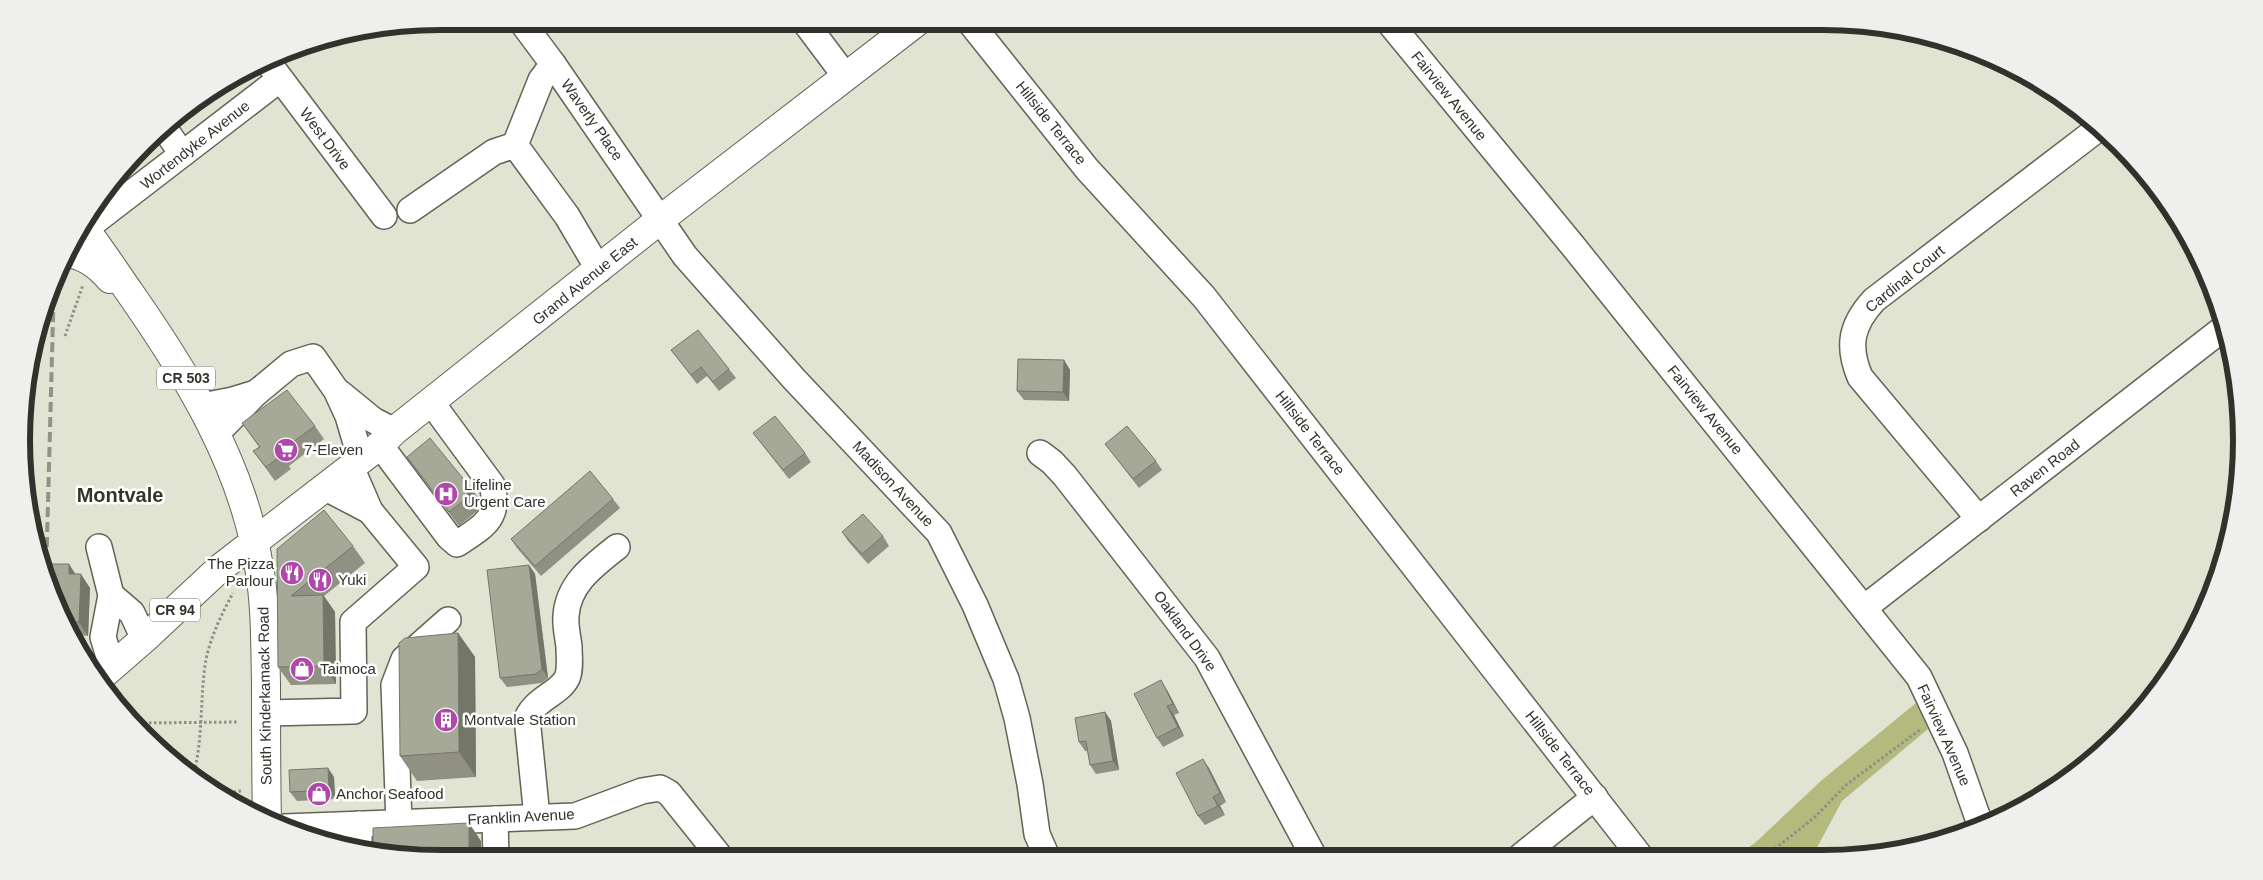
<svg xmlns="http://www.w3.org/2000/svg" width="2263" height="880" font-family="Helvetica,sans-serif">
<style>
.green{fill:#b4ba7d}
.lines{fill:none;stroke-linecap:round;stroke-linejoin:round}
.minor-casing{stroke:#636455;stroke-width:28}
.major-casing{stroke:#636455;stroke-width:30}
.path{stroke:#8e9083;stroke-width:3;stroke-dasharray:2.5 2.5;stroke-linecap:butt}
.minor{stroke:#fff;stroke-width:25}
.major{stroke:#fff;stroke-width:28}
.rail{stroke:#919386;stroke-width:4;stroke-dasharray:10 5;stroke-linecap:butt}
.wall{fill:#909183}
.shaded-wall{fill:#75766a}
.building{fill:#a7a998;stroke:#75766a}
.labels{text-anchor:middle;stroke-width:5;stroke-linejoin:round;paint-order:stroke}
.shield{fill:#fff;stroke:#6f706b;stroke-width:1}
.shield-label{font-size:14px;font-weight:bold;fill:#31322b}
.street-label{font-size:15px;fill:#31322b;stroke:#fff}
.poi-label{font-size:15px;fill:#31322b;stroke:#fff;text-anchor:start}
.district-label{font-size:20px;font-weight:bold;fill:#343527;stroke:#fff}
.rim{fill:none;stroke:#31322b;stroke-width:6}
</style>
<rect width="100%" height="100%" fill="#e1e4d2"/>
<polygon class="green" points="1916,703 1928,729 1842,801 1813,855 1738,855 1756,842 1822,780"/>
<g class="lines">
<g class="minor-casing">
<g id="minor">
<polyline points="521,21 553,64 685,256 794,379 939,533 975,605 1006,679 1017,718 1030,784 1037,834 1047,857"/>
<polyline points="804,21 846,77"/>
<polyline points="969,21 1087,169 1204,297 1640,856"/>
<polyline points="1388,21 1573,246 1919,677 1955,753 1980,824"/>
<polyline points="267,61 384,216"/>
<polyline points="163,126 182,154"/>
<polyline points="515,145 567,216 599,270"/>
<polyline points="410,210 494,152 515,145 541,80 553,64"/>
<polyline points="85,229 280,79"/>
<polyline points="340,393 373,420 394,431"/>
<polyline points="202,406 233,400 256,393"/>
<polyline points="216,434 256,393 291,364 313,357 336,390 348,416 361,460"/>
<path d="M380,445L449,537L457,544C482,527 501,519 492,485L431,402"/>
<polyline points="1040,453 1052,462 1065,476 1207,658 1314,857"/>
<polyline points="324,487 370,511"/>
<path d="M1979,519L1860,377C1847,346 1851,325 1874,300L2099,128"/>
<polyline points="99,547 111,595 103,637 112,667"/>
<polyline points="111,595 132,613 144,639"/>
<polyline points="1864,608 2225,327"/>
<polyline points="266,713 354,711 353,622 416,567 370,511 351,467"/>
<path d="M537,817L527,718C537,697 559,694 567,678C571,669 569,656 569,647C568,637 565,626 566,616C568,584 593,566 617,547"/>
<polyline points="495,819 496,859"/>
<polyline points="399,823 394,685 404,659 448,620"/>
<polyline points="284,827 575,816 642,791 660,788 669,793 721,858"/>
<polyline points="359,848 359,824"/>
<polyline points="1521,856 1595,797"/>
</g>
</g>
<g class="major-casing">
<g id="major">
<path d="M82,225C99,247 114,270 130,293C188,376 243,465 259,567C266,606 265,645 266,684C266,729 266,775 267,820"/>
<path d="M67,253C85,255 99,266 110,279"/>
<polyline points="98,679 144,639 219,569 380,445 394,431 661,219 918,21"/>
</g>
</g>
<g class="path">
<polyline points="65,336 83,285"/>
<polyline points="139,723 238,722"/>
<path d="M193,777C203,740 200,703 205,665C209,640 221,615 233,593"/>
<polyline points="225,797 233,792 241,791"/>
<polyline points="1767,855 1815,817 1846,785 1921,729"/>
</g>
<use href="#minor" class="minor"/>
<use href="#major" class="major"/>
<polyline class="rail" points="46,577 54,282"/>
</g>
<g class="wall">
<polygon points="671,350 729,369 736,378 719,391 707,376 697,384"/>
<polygon points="1064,360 1070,370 1069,401 1024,400 1017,391"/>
<polygon points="242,423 315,426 324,439 289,466 291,469 275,481 253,451 259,447"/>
<polygon points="753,433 805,453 811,462 789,479"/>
<polygon points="1105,444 1156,461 1162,470 1139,488"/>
<polygon points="407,457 480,500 476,512 459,526"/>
<polygon points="613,499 620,508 541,576 517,548 511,539"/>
<polygon points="842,532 883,536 889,546 868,564 848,541"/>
<polygon points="353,546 365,563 324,596 335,612 336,684 291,685 278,667 277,549"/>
<polygon points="529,565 535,574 548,678 542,683 507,687 500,678"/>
<polygon points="76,574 90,588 88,636 80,635 78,648 53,600"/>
<polygon points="458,633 475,657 476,777 417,781 400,756"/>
<polygon points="1167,690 1179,713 1174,715 1184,736 1163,747 1157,738"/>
<polygon points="1105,712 1111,721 1119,770 1096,774 1090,765 1087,751 1085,751 1079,742"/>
<polygon points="1209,768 1226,802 1220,806 1225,815 1205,825 1198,816"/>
<polygon points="334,777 335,799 297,801 290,792"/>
</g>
<g class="shaded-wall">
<polygon points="1064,360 1070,370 1069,401 1063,392"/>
<polygon points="470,487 480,500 476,512 466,499"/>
<polygon points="69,564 78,578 69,574"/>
<polygon points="529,565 535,574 548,678 542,669"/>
<polygon points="81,574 90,588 88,636 79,622"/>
<polygon points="323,595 335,612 336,684 324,666"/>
<polygon points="70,622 80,635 79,648 70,631"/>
<polygon points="458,633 475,657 476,777 459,752"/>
<polygon points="1161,680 1167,690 1179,713 1173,704"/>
<polygon points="1167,706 1174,715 1184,736 1178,727"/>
<polygon points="1105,712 1111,721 1119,770 1113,761"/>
<polygon points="1203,759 1209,768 1226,802 1220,793"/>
<polygon points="328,768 334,777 335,799 329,790"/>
<polygon points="1213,797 1220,806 1225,815 1218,806"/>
<polygon points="469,823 481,841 481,859 469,859"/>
</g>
<g class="building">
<polygon points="698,330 729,369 713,382 701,367 691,375 671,350"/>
<polygon points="1018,359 1064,360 1063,392 1017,391"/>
<polygon points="287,390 315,426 279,452 281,456 266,467 253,451 260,447 242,423"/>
<polygon points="775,416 805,453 783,470 753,433"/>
<polygon points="1127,426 1156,461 1133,479 1105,444"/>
<polygon points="430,438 470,487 466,499 449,512 407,457"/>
<polygon points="590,471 613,499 535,566 511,539"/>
<polygon points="324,510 353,546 291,596 323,595 324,666 278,667 277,549"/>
<polygon points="863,514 883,536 862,554 842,532"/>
<polygon points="48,564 69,564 69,574 81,574 79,622 70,622 70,631 53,600 47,579"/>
<polygon points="529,565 542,669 536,674 500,678 487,570"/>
<polygon points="458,633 459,752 400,756 399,643 405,638"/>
<polygon points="1161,680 1173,704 1167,706 1178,727 1157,738 1134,694"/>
<polygon points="1105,712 1113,761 1090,765 1086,741 1079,742 1075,718"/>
<polygon points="1203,759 1220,793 1213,797 1218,806 1198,816 1176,773"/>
<polygon points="328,768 329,790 290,792 289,770"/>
<polygon points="469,823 469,859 440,859 373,850 373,828"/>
</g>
<defs>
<g id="supermarket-disc" transform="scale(1.25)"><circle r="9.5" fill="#b048ab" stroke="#fff"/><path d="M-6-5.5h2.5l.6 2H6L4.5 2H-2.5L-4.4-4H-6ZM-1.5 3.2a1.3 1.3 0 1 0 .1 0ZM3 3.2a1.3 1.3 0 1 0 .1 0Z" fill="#fff"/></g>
<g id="hospital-disc" transform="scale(1.25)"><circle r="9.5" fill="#b048ab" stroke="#fff"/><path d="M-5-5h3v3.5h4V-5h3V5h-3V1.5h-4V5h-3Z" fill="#fff"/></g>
<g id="restaurant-disc" transform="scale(1.25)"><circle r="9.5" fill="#b048ab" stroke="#fff"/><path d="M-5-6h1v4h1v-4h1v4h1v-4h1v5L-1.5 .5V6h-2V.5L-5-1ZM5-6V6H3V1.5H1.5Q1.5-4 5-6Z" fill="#fff"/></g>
<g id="shop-disc" transform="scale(1.25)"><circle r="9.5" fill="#b048ab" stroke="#fff"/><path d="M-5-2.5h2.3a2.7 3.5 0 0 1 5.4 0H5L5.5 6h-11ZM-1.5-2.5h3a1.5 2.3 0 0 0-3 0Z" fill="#fff"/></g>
<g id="building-disc" transform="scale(1.25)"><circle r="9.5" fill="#b048ab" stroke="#fff"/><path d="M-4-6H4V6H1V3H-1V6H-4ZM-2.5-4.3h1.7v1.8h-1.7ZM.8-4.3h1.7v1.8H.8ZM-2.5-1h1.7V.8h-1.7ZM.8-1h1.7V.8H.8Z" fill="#fff"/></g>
</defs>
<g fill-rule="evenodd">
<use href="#supermarket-disc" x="286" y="450"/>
<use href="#hospital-disc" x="446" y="494"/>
<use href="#restaurant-disc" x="292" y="573"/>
<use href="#restaurant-disc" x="320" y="580"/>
<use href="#shop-disc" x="302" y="669"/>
<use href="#building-disc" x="446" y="720"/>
<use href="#shop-disc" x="319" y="794"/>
</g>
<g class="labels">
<g class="shield">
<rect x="157" y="366.5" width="58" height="23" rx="4"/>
<rect x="150" y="598.5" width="50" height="23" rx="4"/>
</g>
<g class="shield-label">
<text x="186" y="383">CR 503</text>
<text x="175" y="615">CR 94</text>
</g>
<g class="street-label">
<text transform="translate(1449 96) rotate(51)" y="5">Fairview Avenue</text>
<text transform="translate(592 120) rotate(55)" y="5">Waverly Place</text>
<text transform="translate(1051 123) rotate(51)" y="5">Hillside Terrace</text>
<text transform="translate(325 139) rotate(53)" y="5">West Drive</text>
<text transform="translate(195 145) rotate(-38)" y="5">Wortendyke Avenue</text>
<text transform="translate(1905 279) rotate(-39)" y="5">Cardinal Court</text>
<text transform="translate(585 281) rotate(-39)" y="5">Grand Avenue East</text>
<text transform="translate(1705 410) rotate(51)" y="5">Fairview Avenue</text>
<text transform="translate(1310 433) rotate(52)" y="5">Hillside Terrace</text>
<text transform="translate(2045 468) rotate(-38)" y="5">Raven Road</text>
<text transform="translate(893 484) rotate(47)" y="5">Madison Avenue</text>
<text transform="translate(1185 631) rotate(54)" y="5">Oakland Drive</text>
<text transform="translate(265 696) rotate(-91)" y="5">South Kinderkamack Road</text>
<text transform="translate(1944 735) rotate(66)" y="5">Fairview Avenue</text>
<text transform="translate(1560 753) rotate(52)" y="5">Hillside Terrace</text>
<text transform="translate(521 817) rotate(-3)" y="5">Franklin Avenue</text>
</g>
<g class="poi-label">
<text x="304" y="455">7-Eleven</text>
<text x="464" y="490">Lifeline<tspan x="464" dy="17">Urgent Care</tspan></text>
<text x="274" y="569" text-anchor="end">The Pizza<tspan x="274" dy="17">Parlour</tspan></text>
<text x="338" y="585">Yuki</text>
<text x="320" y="674">Taimoca</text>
<text x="464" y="725">Montvale Station</text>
<text x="336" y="799">Anchor Seafood</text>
</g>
<g class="district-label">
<text x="120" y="502">Montvale</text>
</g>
</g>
<path d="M0 0H2263V880H0ZM440 30H1823A410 410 0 0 1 2233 440V440A410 410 0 0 1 1823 850H440A410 410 0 0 1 30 440V440A410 410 0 0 1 440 30Z" fill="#efefee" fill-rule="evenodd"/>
<path class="rim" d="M440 30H1823A410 410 0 0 1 2233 440V440A410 410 0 0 1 1823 850H440A410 410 0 0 1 30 440V440A410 410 0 0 1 440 30Z"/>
</svg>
